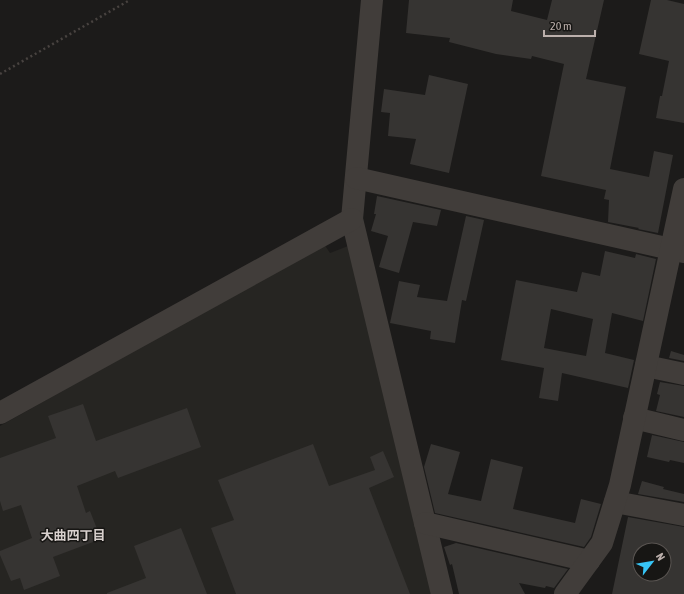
<svg xmlns="http://www.w3.org/2000/svg" width="684" height="594" font-family="'Asap Condensed','Noto Sans JP',sans-serif">
<style>
.built{fill:#262522}
.building{fill:#363432;fill-rule:evenodd}
.lines{fill:none;stroke-linecap:round;stroke-linejoin:round}
.path{stroke:#484340;stroke-width:2.5;stroke-dasharray:2 3;stroke-linecap:butt}
.minor{stroke:#413d3a;stroke-width:22}
.labels{text-anchor:middle;stroke-width:3;stroke-linejoin:round;paint-order:stroke}
.neighbourhood-label{font-size:13px;font-weight:bold;fill:#d8d0cd;stroke:#171614}
</style>
<rect width="100%" height="100%" fill="#1c1b1a"/>
<polygon class="built" points="324,244 330,253 348,246 434,594 0,594 0,426"/>
<g class="building">
<polygon points="409,0 513,0 511,11 547,20 552,0 604,0 586,79 626,87 610,169 649,177 654,151 673,155 658,233 638,229 639,228 608,222 609,200 604,199 606,190 541,176 564,64 532,56 531,59 496,54 449,42 450,38 406,33"/>
<polygon points="651,0 667,0 684,4 684,123 656,118 660,96 662,96 669,61 639,54"/>
<polygon points="429,75 468,84 449,173 410,164 416,139 388,136 390,113 381,112 384,89 425,95"/>
<polygon points="377,196 441,210 437,226 413,222 399,273 379,267 388,236 371,231 376,214 374,214"/>
<polygon points="466,216 484,220 466,301 462,300 455,343 430,339 431,331 390,323 399,281 420,285 417,297 447,301"/>
<path d="M605,251L635,258L636,254L656,259L643,321L612,313L605,353L634,360L628,388L562,373L558,401L539,398L544,368L501,360L516,280L577,292L582,272L600,276ZM551,309L593,319L586,356L544,348Z"/>
<polygon points="671,351 684,355 684,361 669,358"/>
<polygon points="660,382 684,386 684,417 656,411 660,395 657,394"/>
<polygon points="83,404 96,441 187,408 201,447 118,478 115,471 77,486 86,513 90,511 101,539 53,557 60,576 24,590 20,578 11,581 0,555 0,551 32,538 21,505 3,511 0,501 0,458 56,438 48,416"/>
<polygon points="652,435 684,442 684,463 670,460 669,462 647,457"/>
<polygon points="313,444 329,486 375,470 370,457 383,451 394,477 369,488 410,594 236,594 211,528 234,520 218,480"/>
<polygon points="431,444 460,452 448,494 481,501 491,459 523,467 513,509 575,523 581,499 601,504 591,537 584,547 435,513 424,467"/>
<polygon points="642,481 664,487 663,489 684,494 684,502 638,494"/>
<path d="M628,517L684,527V594H612ZM640,550H664V574H640Z"/>
<polygon points="181,528 207,594 107,594 107,593 146,578 134,546"/>
<polygon points="456,543 568,569 554,588 546,586 545,588 519,583 525,594 459,594 452,564 450,565 444,547"/>
</g>
<g class="lines">
<polyline class="path" points="0,74 130,0"/>
<g class="minor">
<polyline points="372,0 352,219 442,594"/>
<polyline points="356,178 684,252"/>
<polyline points="646,366 684,374"/>
<polyline points="0,413 352,219"/>
<polyline points="634,418 684,430"/>
<polyline points="615,502 684,515"/>
<polyline points="425,523 589,561"/>
<polyline points="565,594 602,543 620,485 684,189"/>
</g>
</g>
<g class="labels">
<g class="neighbourhood-label">
<text x="73" y="540">大曲四丁目</text>
</g>
</g>
<g transform="translate(652 562) rotate(59)"><circle r="19" fill="#171614" stroke="#595451"/>
<path d="M0-3L7 15L0 10L-7 15Z" fill="#37c5f6"/>
<text y="-6" font-size="11" font-weight="bold" text-anchor="middle" fill="#bcb0ac">N</text>
</g>
<path d="M544 30v6h51v-6" fill="none" stroke="#bcb0ac" stroke-width="2"/>
<text x="550" y="30" font-size="12" fill="#bcb0ac" stroke="#171614" stroke-width="3" paint-order="stroke">20 m</text>
</svg>
